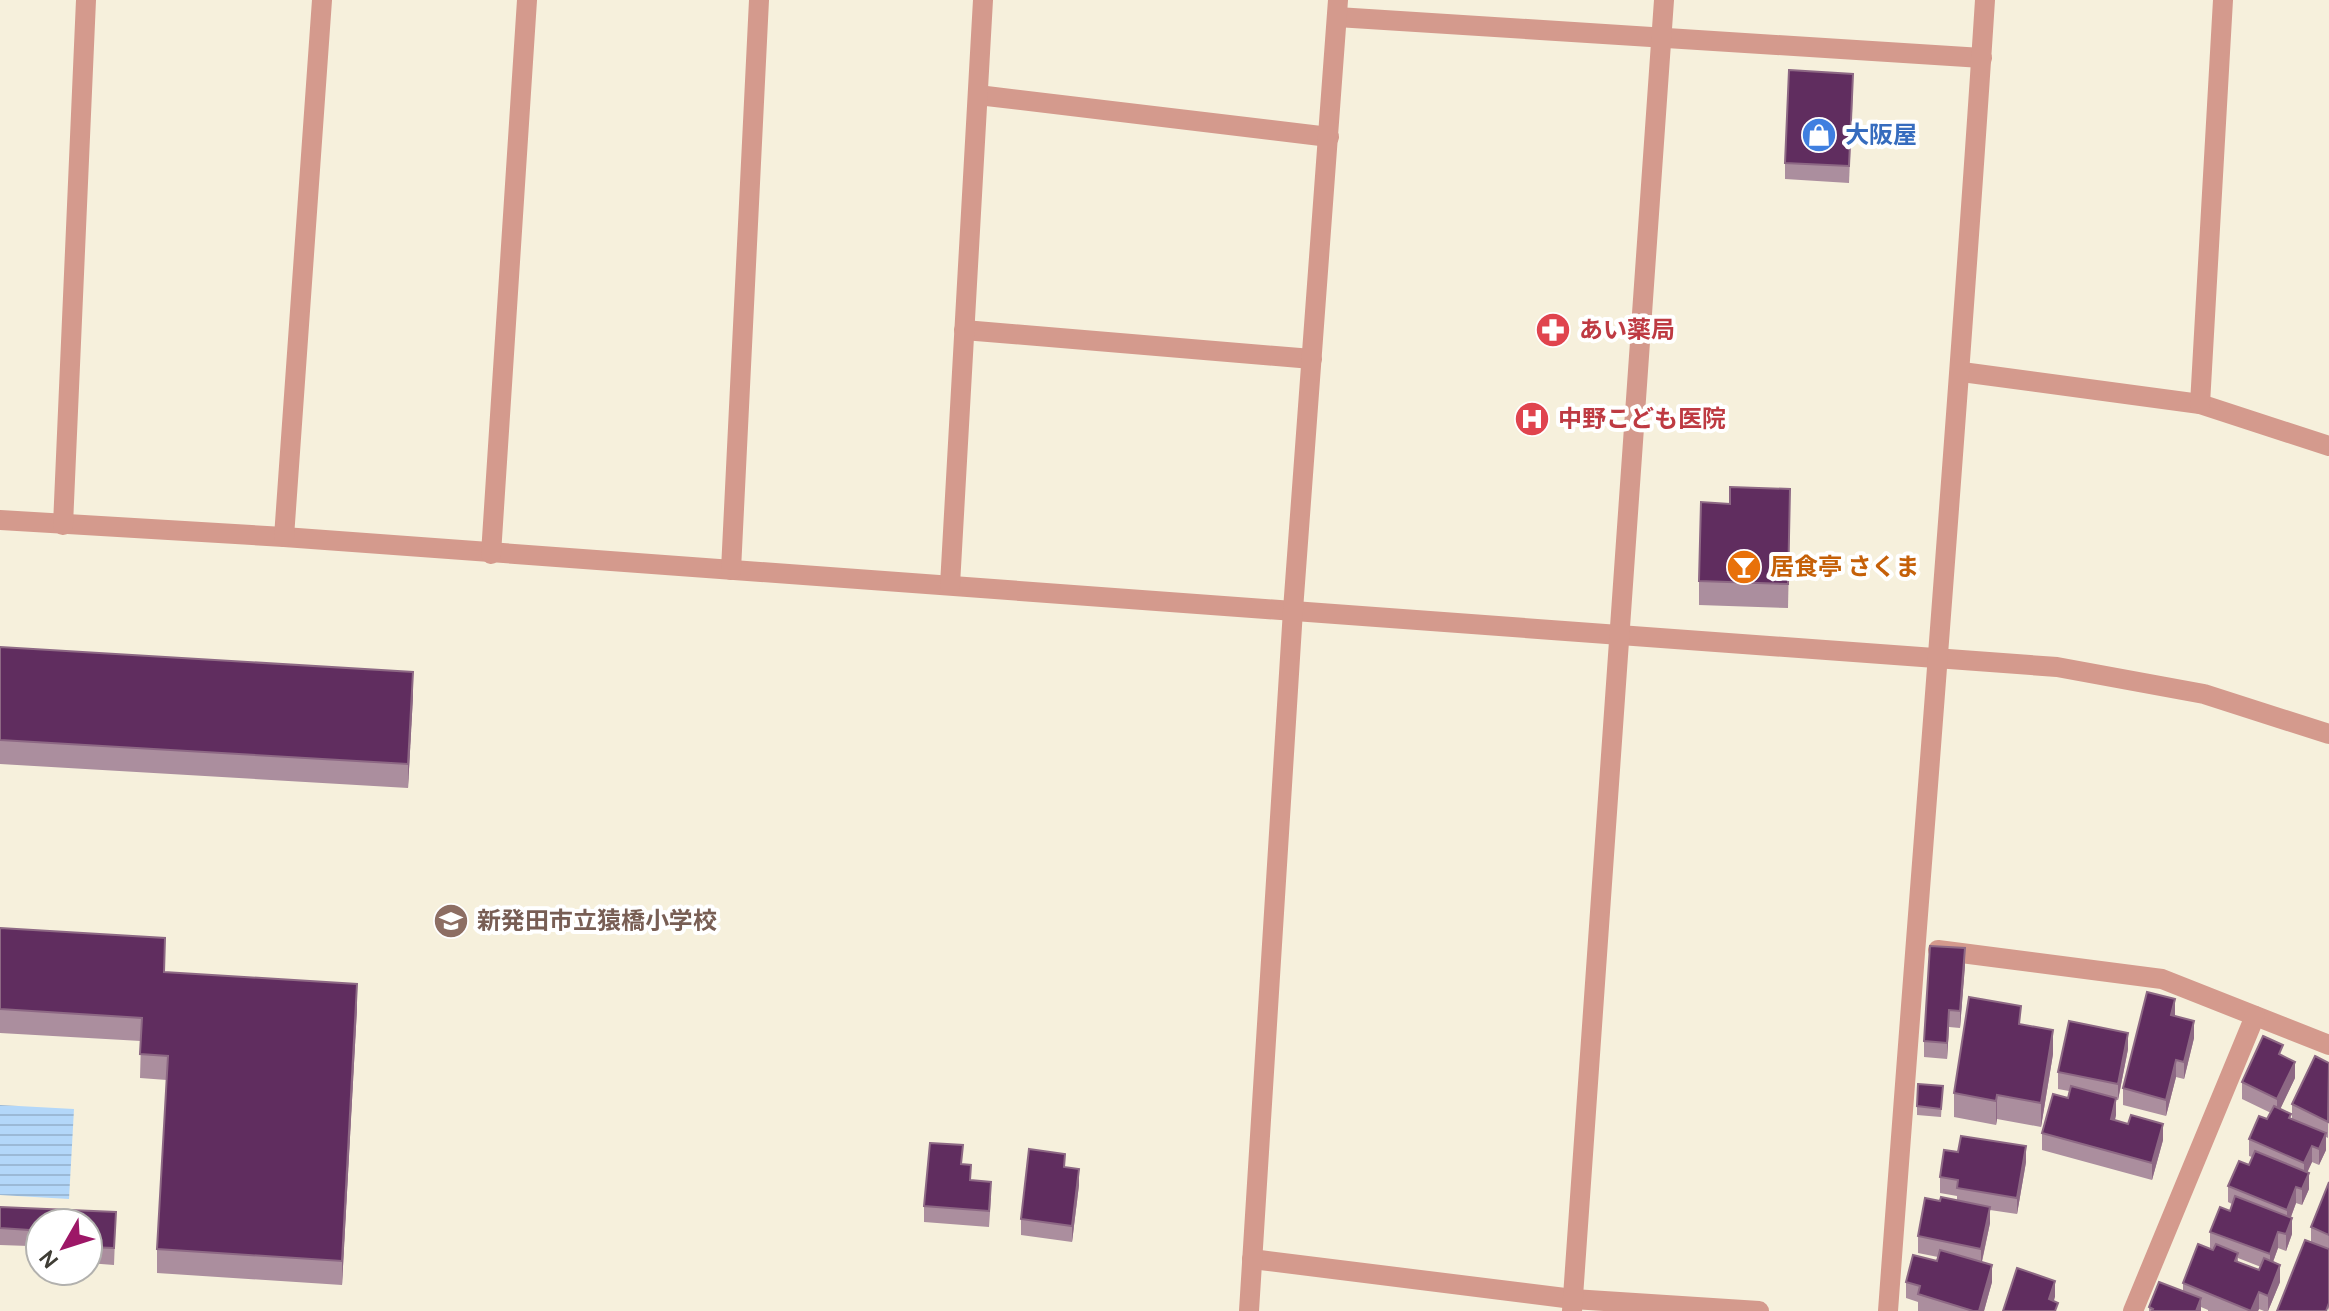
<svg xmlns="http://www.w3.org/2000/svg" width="2329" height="1311" font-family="Cabin,'Noto Sans JP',sans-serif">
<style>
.water{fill:url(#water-rules)}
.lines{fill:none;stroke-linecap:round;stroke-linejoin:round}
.minor{stroke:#d49a8d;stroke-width:20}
.wall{fill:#ab8e9e;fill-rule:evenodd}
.shaded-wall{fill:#8d6884}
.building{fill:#602d5f;stroke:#8d6884;stroke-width:2}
.labels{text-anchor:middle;stroke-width:8;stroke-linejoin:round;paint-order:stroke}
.shop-label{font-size:24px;font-weight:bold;fill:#366cbe;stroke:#fff;text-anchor:start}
.health-label{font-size:24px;font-weight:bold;fill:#be3a42;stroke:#fff;text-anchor:start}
.food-label{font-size:24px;font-weight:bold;fill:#c56008;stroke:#fff;text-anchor:start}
.education-label{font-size:24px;font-weight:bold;fill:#785e54;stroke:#fff;text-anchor:start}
</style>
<defs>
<pattern id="water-rules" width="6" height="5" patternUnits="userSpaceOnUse" patternTransform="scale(2)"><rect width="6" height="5" fill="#b3d7f9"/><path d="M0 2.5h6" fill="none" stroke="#9bb9d6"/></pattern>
</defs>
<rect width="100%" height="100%" fill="#f6f0dc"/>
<polygon class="water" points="0,1105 74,1109 69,1199 0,1195"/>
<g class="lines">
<g class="minor">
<polyline points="1337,17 1982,58"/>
<polyline points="978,95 1329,137"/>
<polyline points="964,330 1312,359"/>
<polyline points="1962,372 2200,404 2329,446"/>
<polyline points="2200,404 2223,0"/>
<polyline points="0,520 284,537 2057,667 2204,694 2329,734"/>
<polyline points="63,525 86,0"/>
<polyline points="284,537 322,0"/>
<polyline points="491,554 527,0"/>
<polyline points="731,570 759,0"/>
<polyline points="950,585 983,0"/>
<polyline points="1938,950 2162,979 2329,1045"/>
<polyline points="1252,1259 1573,1299 1759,1311"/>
<polyline points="1249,1311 1293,610 1338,0"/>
<polyline points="1572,1311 1664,0"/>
<path d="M1888,1311C1920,874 1957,437 1985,0"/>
<polyline points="2133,1311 2255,1016"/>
</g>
</g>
<g class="wall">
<polygon points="1853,90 1849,183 1785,179 1785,163"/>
<polygon points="1790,513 1788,608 1699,605 1699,581"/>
<polygon points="0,647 413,696 408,788 0,764"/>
<polygon points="0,928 165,972 357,1008 342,1285 157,1273 157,1249 167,1080 140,1078 141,1041 0,1033"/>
<polygon points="1965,965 1960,1028 1949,1027 1947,1059 1924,1057 1924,1041"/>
<polygon points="2175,1016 2194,1038 2184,1079 2176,1077 2166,1116 2123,1105 2123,1088"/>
<polygon points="2021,1024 2053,1054 2041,1127 1997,1119 1996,1125 1954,1117 1954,1093"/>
<polygon points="2128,1049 2118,1100 2116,1100 2116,1115 2115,1120 2163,1140 2152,1180 2042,1150 2042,1133 2068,1098 2069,1091 2058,1089 2058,1072"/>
<path d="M2283,1056L2295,1078L2280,1109L2292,1119V1104L2329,1063L2328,1138L2326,1137V1150L2319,1165L2312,1162L2307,1172L2309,1189L2302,1205L2296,1203L2291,1217L2292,1234L2286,1251L2278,1248L2273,1262L2280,1282L2268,1311H2264L2259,1309L2258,1311H2208V1310L2201,1307V1311H2149V1307L2183,1291V1283L2214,1249L2210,1248V1232L2230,1211L2232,1204L2228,1202V1186L2249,1165L2252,1157L2249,1156V1139L2267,1119L2271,1113L2242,1099V1082ZM2238,1258L2261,1267L2259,1270L2238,1262Z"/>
<polygon points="1943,1086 1941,1117 1917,1115 1917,1106"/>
<polygon points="2026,1162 2017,1214 1990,1210 1990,1223 1982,1262 1992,1282 1984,1311 1918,1311 1918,1302 1906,1298 1906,1282 1937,1261 1938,1257 1918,1253 1918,1236 1957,1200 1957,1196 1940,1193 1940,1177"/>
<polygon points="963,1164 971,1180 991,1198 989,1227 924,1222 924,1206"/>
<polygon points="1065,1167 1079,1185 1072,1242 1021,1235 1021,1219"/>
<polygon points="2329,1182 2329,1311 2311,1242 2311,1227"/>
<polygon points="0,1207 116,1212 114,1265 88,1263 88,1223 40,1223 40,1261 29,1260 29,1246 0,1245"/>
</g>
<g class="shaded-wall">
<polygon points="413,672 413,696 408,788 408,764"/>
<polygon points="1965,948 1965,965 1960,1028 1960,1011"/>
<polygon points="357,984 357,1008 342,1285 342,1261"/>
<polygon points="2175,999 2175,1016 2171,1015"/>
<polygon points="1949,1010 1949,1027 1947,1059 1947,1043"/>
<polygon points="2194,1021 2194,1038 2184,1079 2184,1062"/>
<polygon points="2053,1030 2053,1054 2041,1127 2041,1103"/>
<polygon points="2128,1033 2128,1049 2118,1100 2118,1084"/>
<polygon points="2176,1060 2176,1077 2166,1116 2166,1100"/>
<polygon points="2295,1062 2295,1078 2277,1116 2277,1099"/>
<polygon points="1997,1095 1997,1119 1996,1125 1996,1101"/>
<polygon points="2116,1098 2116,1115 2111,1135 2111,1119"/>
<polygon points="2163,1124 2163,1140 2152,1180 2152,1163"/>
<polygon points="2326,1133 2326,1150 2319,1165 2319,1149"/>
<polygon points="2026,1146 2026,1162 2017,1214 2017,1198"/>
<polygon points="2312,1146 2312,1162 2304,1180 2304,1163"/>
<polygon points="1079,1169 1079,1185 1072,1242 1072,1226"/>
<polygon points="2309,1173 2309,1189 2302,1205 2302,1189"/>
<polygon points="2296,1187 2296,1203 2287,1227 2287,1210"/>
<polygon points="1990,1207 1990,1223 1981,1265 1981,1249"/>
<polygon points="2292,1218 2292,1234 2286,1251 2286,1234"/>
<polygon points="2278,1232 2278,1248 2270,1270 2270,1254"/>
<polygon points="1992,1265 1992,1282 1984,1311 1979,1311"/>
<polygon points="2280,1265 2280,1282 2268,1311 2268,1296"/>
<polygon points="2055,1281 2055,1297 2051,1311 2049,1299"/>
<polygon points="2259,1292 2259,1309 2258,1311 2251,1311"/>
<polygon points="2201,1298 2201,1311 2196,1311"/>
</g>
<g class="building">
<polygon points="1789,70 1853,74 1849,166 1785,163"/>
<polygon points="1730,487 1790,489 1788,584 1699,581 1701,502 1730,504"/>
<polygon points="0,647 413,672 408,764 0,740"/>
<polygon points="0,928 165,938 164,972 357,984 342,1261 157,1249 168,1056 140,1054 142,1018 0,1009"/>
<polygon points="1930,946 1965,948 1960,1011 1949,1010 1947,1043 1924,1041"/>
<polygon points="2147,992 2175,999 2171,1015 2194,1021 2184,1062 2176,1060 2166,1100 2123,1088"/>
<polygon points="1969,997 2021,1006 2019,1024 2053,1030 2041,1103 1997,1095 1996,1101 1954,1093"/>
<polygon points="2069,1021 2128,1033 2118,1084 2058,1072"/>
<polygon points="2263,1036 2283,1045 2279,1054 2295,1062 2277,1099 2242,1082"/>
<polygon points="2315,1056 2329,1063 2328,1122 2292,1104"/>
<polygon points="1918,1084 1943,1086 1941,1109 1917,1106"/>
<polygon points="2071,1086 2116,1098 2111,1119 2128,1124 2131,1115 2163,1124 2152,1163 2042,1133 2053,1094 2068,1098"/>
<polygon points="2274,1106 2291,1114 2289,1118 2326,1133 2319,1149 2312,1146 2304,1163 2249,1139 2259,1116 2267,1119"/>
<polygon points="1961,1136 2026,1146 2017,1198 1957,1188 1958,1180 1940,1177 1944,1150 1958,1152"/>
<polygon points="930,1143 963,1145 961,1164 971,1165 970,1180 991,1182 989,1211 924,1206"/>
<polygon points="1029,1149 1065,1154 1064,1167 1079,1169 1072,1226 1021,1219"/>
<polygon points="2255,1151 2309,1173 2302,1189 2296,1187 2287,1210 2228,1186 2239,1161 2249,1165"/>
<polygon points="2329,1182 2329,1235 2311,1227"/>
<polygon points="2235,1196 2292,1218 2286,1234 2278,1232 2270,1254 2210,1232 2220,1207 2230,1211"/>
<polygon points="1941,1197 1990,1207 1981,1249 1918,1236 1925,1198 1940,1201"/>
<polygon points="0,1207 116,1212 114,1248 88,1247 88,1223 40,1223 40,1244 29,1244 29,1230 0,1228"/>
<polygon points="2305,1240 2329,1249 2329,1303 2326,1311 2277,1311"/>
<polygon points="2198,1244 2213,1250 2216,1244 2238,1253 2235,1261 2259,1270 2264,1258 2280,1265 2268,1296 2259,1292 2251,1311 2183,1283"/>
<polygon points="1940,1250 1992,1265 1979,1311 1973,1311 1918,1294 1920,1286 1906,1282 1913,1255 1937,1261"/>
<polygon points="2017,1268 2055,1281 2049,1299 2058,1303 2055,1311 2003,1311"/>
<polygon points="2159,1282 2201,1298 2196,1311 2152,1311 2153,1309 2149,1307"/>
</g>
<defs>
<g id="shop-disc" transform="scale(1.8)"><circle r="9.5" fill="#3f7fe0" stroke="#fff"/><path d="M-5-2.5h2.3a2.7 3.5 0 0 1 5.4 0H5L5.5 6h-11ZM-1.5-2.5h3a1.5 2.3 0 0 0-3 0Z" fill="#fff"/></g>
<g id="pharmacy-disc" transform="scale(1.8)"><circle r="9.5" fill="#e0444e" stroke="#fff"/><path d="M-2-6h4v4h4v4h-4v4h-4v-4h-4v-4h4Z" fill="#fff"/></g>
<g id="hospital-disc" transform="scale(1.8)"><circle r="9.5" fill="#e0444e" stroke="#fff"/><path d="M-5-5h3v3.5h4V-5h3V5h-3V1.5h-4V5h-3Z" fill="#fff"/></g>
<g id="bar-disc" transform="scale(1.8)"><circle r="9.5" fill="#e8710a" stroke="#fff"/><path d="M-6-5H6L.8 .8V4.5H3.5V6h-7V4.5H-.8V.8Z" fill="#fff"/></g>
<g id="school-disc" transform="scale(1.8)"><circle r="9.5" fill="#8d6e63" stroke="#fff"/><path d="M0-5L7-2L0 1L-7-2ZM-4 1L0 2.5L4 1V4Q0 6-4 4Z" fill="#fff"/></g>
</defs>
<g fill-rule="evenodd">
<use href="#shop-disc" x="1819" y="135"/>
<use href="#pharmacy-disc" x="1553" y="330"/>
<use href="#hospital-disc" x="1532" y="419"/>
<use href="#bar-disc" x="1744" y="567"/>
<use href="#school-disc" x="451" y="921"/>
</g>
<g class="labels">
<g class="shop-label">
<text x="1845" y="143">大阪屋</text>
</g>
<g class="health-label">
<text x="1579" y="338">あい薬局</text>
<text x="1558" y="427">中野こども医院</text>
</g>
<g class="food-label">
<text x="1770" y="575">居食亭 さくま</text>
</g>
<g class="education-label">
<text x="477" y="929">新発田市立猿橋小学校</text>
</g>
</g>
<g transform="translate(64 1247) rotate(231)"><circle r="38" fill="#ffffff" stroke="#b2b1ae" stroke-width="2"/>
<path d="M0-6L14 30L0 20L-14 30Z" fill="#9d1767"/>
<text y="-12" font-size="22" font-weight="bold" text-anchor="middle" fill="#3f3d35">N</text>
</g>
</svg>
